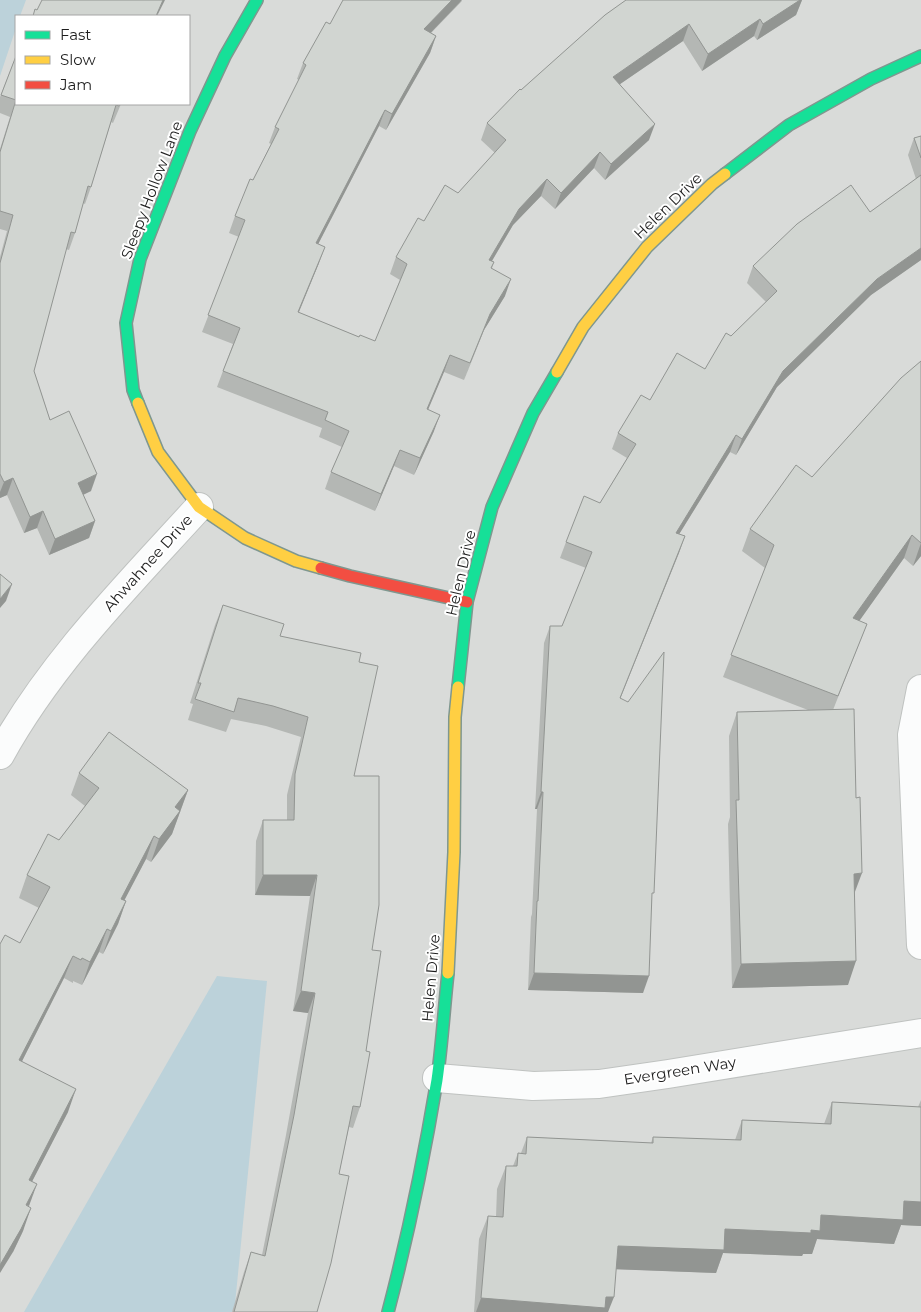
<svg xmlns="http://www.w3.org/2000/svg" width="921" height="1312" font-family="Montserrat,sans-serif">
<style>
.residential{fill:#d9dbd9;fill-rule:evenodd}
.forest{fill:#bcd2da}
.lines{fill:none;stroke-linecap:round;stroke-linejoin:round}
.street-casing{stroke:#bfc2c0;stroke-width:30}
.fast-casing{stroke:#7f978f;stroke-width:14}
.slow-casing{stroke:#7f978f;stroke-width:14}
.jam-casing{stroke:#7f978f;stroke-width:14}
.street{stroke:#fbfcfc;stroke-width:28}
.fast{stroke:#16e098;stroke-width:11}
.slow{stroke:#ffcf43;stroke-width:11}
.jam{stroke:#f24e42;stroke-width:11}
.wall{fill:#b4b7b4}
.shaded-wall{fill:#929592}
.building{fill:#d1d5d1;stroke:#929592}
.labels{text-anchor:middle;stroke-width:4;stroke-linejoin:round;paint-order:stroke}
.street-label{font-size:15px;fill:#1e1e1e;stroke:#fff}
</style>
<rect width="100%" height="100%" fill="#e7ece8"/>
<path class="residential" d="M0,0H921V1312H0ZM16,16H189V104H16Z"/>
<g class="forest">
<polygon points="0,0 26,0 20,16 16,16 16,28 0,76"/>
<polygon points="217,976 267,981 235,1304 232,1312 24,1312"/>
</g>
<g class="lines">
<g class="street-casing">
<g id="street">
<polyline points="921,689 912,735 921,945"/>
<path d="M0,755C51,662 128,585 199,507"/>
<polyline points="437,1078 533,1086 599,1084 668,1074 921,1033"/>
</g>
</g>
<g class="fast-casing">
<g id="fast">
<polyline points="725,174 789,125 871,79 921,56"/>
<polyline points="138,403 133,390 126,323 140,259 190,131 225,56 257,0"/>
<polyline points="458,687 467,602 492,507 533,413 557,372"/>
<path d="M388,1312C408,1236 424,1158 437,1080C442,1045 444,1009 448,973"/>
</g>
</g>
<g class="slow-casing">
<g id="slow">
<polyline points="557,372 583,327 647,247 712,184 725,174"/>
<polyline points="138,403 158,452 199,507 245,538 296,561 321,568"/>
<polyline points="448,973 454,852 455,717 458,687"/>
</g>
</g>
<g class="jam-casing">
<polyline id="jam" points="321,568 350,576 467,602"/>
</g>
<use href="#street" class="street"/>
<use href="#fast" class="fast"/>
<use href="#slow" class="slow"/>
<use href="#jam" class="jam"/>
</g>
<g class="wall">
<polygon points="626,0 802,0 796,15 757,40 754,36 702,71 683,41 620,84 649,140 605,180 594,168 555,209 541,196 513,225 492,261 494,262 492,268 505,296 484,330 464,380 444,372 428,410 434,431 414,475 394,466 375,511 325,489 331,472 342,447 319,437 322,428 217,387 233,344 202,332 239,237 229,233 235,216 271,144 269,143 275,127 299,80 297,79 303,63 330,24 462,1 431,33 436,36 430,53 386,130 379,126 318,244 319,263 298,312 359,337 375,341 400,280 390,274 396,257 424,221 458,193 495,153 481,140 487,123 521,90"/>
<polygon points="16,56 16,104 121,104 113,123 111,122 91,187 85,204 83,203 75,233 69,250 66,249 34,371 50,420 91,491 83,495 95,521 89,538 49,555 37,528 24,533 7,495 0,498 0,257 7,231 0,229 0,149 10,117 0,113 0,97"/>
<polygon points="921,136 921,260 871,295 777,387 736,455 730,452 679,534 685,536 620,698 652,899 643,993 528,990 531,917 532,914 537,809 535,809 544,643 550,626 562,626 586,568 560,558 566,542 600,503 627,458 612,449 618,433 650,400 705,369 731,336 766,302 747,283 753,266 870,212 916,179 908,155 914,138"/>
<polygon points="921,361 921,556 913,566 904,558 859,621 867,624 833,710 855,893 848,985 732,988 728,824 730,817 729,736 737,712 808,710 723,677 765,568 742,551 750,529 812,477"/>
<polygon points="223,605 280,636 359,662 354,776 372,950 366,1051 360,1107 353,1128 349,1127 339,1174 317,1312 232,1312 244,1272 251,1252 262,1255 286,1135 308,1013 293,1011 310,896 255,895 256,841 263,820 287,820 287,795 301,737 266,726 231,719 226,732 188,720 193,704 190,703 215,625"/>
<polygon points="79,773 188,790 172,834 151,862 146,859 124,900 126,901 118,924 103,954 99,952 82,985 73,981 73,983 64,978 22,1061 68,1112 32,1181 28,1207 23,1231 13,1252 20,943 39,908 19,898 27,875 59,840 85,806 71,795"/>
<polygon points="921,1100 921,1226 901,1225 894,1244 817,1239 812,1254 803,1254 802,1256 723,1253 716,1273 616,1269 608,1312 474,1312 479,1239 488,1216 496,1217 497,1189 506,1166 513,1166 518,1153 521,1153 527,1137 651,1143 653,1137 735,1140 742,1120 824,1124 832,1102 918,1107"/>
</g>
<g class="shaded-wall">
<polygon points="163,0 165,0 157,16 156,16"/>
<polygon points="452,0 462,0 418,46 424,29"/>
<polygon points="800,0 802,0 796,15 757,40 763,24"/>
<polygon points="760,19 754,36 702,71 708,54"/>
<polygon points="689,24 683,41 607,93 613,77"/>
<polygon points="436,36 430,53 386,130 392,114"/>
<polygon points="385,110 379,126 310,260 316,243"/>
<polygon points="655,124 649,140 605,180 611,164"/>
<polygon points="600,152 594,168 555,209 561,193"/>
<polygon points="547,179 541,196 513,225 483,276 489,260 519,209"/>
<polygon points="325,247 319,263 292,329 298,312"/>
<polygon points="921,248 921,260 871,295 777,387 736,455 742,439 783,371 877,279"/>
<polygon points="511,279 505,296 484,330 464,380 490,314"/>
<polygon points="450,355 444,372 421,426 427,409"/>
<polygon points="440,415 434,431 414,475 420,458"/>
<polygon points="736,435 730,452 670,549 676,533"/>
<polygon points="400,450 394,466 375,511 381,494"/>
<polygon points="97,474 91,491 72,500 78,483"/>
<polygon points="13,478 7,495 0,498 0,492 4,482"/>
<polygon points="43,511 37,528 24,533 30,517"/>
<polygon points="95,521 89,538 49,555 55,539"/>
<polygon points="912,535 904,558 845,641 853,618"/>
<polygon points="685,536 679,553 614,714 620,698"/>
<polygon points="921,543 921,556 913,566"/>
<polygon points="12,584 6,601 0,608 0,599"/>
<polygon points="188,790 172,834 151,862 159,839 175,807"/>
<polygon points="541,792 543,792 537,809 535,809"/>
<polygon points="154,836 146,859 113,922 121,899"/>
<polygon points="862,873 853,897 854,874"/>
<polygon points="263,875 317,875 310,896 255,895"/>
<polygon points="126,901 118,924 103,954 111,931"/>
<polygon points="107,929 99,952 82,985 90,962"/>
<polygon points="73,956 64,978 11,1083 19,1060"/>
<polygon points="856,961 848,985 732,988 741,964"/>
<polygon points="534,973 649,976 643,993 528,990"/>
<polygon points="301,991 315,993 308,1013 293,1011"/>
<polygon points="76,1089 68,1112 21,1203 29,1180"/>
<polygon points="37,1184 29,1206 26,1205"/>
<polygon points="904,1201 921,1202 921,1226 901,1225 894,1244 817,1239 812,1254 803,1254 802,1256 723,1253 716,1273 609,1269 618,1246 725,1229 811,1230 821,1215"/>
<polygon points="31,1208 23,1231 13,1252 0,1273 0,1265"/>
<polygon points="606,1297 614,1297 608,1312 476,1312 481,1298"/>
</g>
<g class="building">
<polygon points="42,0 163,0 156,16 33,16 35,9 37,10"/>
<polygon points="343,0 452,0 424,29 436,36 392,114 385,110 316,243 325,247 298,312 359,337 360,335 375,341 407,264 396,257 418,218 424,221 445,185 458,193 506,140 487,123 520,89 521,90 605,15 626,0 800,0 763,24 760,19 708,54 689,24 613,77 655,124 611,164 600,152 561,193 547,179 519,209 489,260 494,262 491,268 511,279 490,314 470,363 450,355 427,409 440,415 420,458 400,450 381,494 331,472 349,431 325,420 328,412 223,371 240,328 208,315 245,220 235,216 250,179 253,180 279,129 275,127 306,65 303,63 326,22 330,24"/>
<polygon points="16,56 16,104 120,104 119,106 116,105 91,187 88,186 75,233 71,232 34,371 50,420 69,411 97,474 78,483 95,521 55,539 43,511 30,517 13,478 4,482 0,474 0,263 13,215 0,211 0,152 16,100 1,95"/>
<polygon points="921,136 921,158 914,138"/>
<polygon points="921,175 921,248 877,279 783,371 742,439 736,435 676,533 685,536 620,698 628,702 664,652 654,893 652,893 649,976 534,973 537,901 538,901 543,792 541,792 550,626 562,626 592,552 566,542 584,496 600,503 636,444 618,433 641,395 650,400 677,353 705,369 726,333 731,336 777,291 753,266 797,224 851,185 870,212"/>
<polygon points="921,361 921,543 912,535 853,618 867,624 838,696 731,655 774,545 750,529 796,465 812,477 901,378"/>
<polygon points="0,574 12,584 0,599"/>
<polygon points="223,605 284,624 280,636 361,653 359,662 378,666 354,776 379,776 379,905 372,950 381,951 366,1051 370,1052 360,1107 353,1106 339,1174 349,1176 331,1263 317,1312 234,1312 251,1252 265,1256 294,1115 315,993 301,991 317,875 263,875 263,820 294,820 295,774 308,717 273,706 238,698 234,712 195,699 201,683 198,683"/>
<polygon points="854,709 856,798 860,797 862,873 854,874 856,961 741,964 736,800 739,800 737,712"/>
<polygon points="109,732 188,790 175,807 180,811 159,839 154,836 121,899 126,901 111,931 107,929 90,962 82,958 81,960 73,956 19,1060 76,1089 29,1180 37,1184 26,1205 31,1208 21,1229 0,1265 0,944 5,935 20,943 50,887 27,875 48,834 59,840 99,788 79,773"/>
<polygon points="832,1102 921,1107 921,1202 904,1201 903,1220 821,1215 820,1231 811,1230 811,1233 725,1229 724,1250 618,1246 614,1297 606,1297 605,1308 481,1298 488,1216 503,1217 506,1166 517,1166 518,1153 526,1154 527,1137 653,1143 653,1137 741,1140 742,1120 831,1124"/>
</g>
<g class="labels">
<g class="street-label">
<text transform="translate(152 190) rotate(-69)" y="5">Sleepy Hollow Lane</text>
<text transform="translate(668 206) rotate(-44)" y="5">Helen Drive</text>
<text transform="translate(148 563) rotate(-48)" y="5">Ahwahnee Drive</text>
<text transform="translate(461 573) rotate(-77)" y="5">Helen Drive</text>
<text transform="translate(431 978) rotate(-85)" y="5">Helen Drive</text>
<text transform="translate(680 1071) rotate(-9)" y="5">Evergreen Way</text>
</g>
</g>
<rect x="15" y="15" width="175" height="90" fill="#ffffff" stroke="#a5a5a5"/>
<rect x="25" y="31" width="25" height="8" fill="#16e098" stroke="#a5a5a5"/>
<text x="60" y="40" font-size="15" fill="#1e1e1e">Fast</text>
<rect x="25" y="56" width="25" height="8" fill="#ffcf43" stroke="#a5a5a5"/>
<text x="60" y="65" font-size="15" fill="#1e1e1e">Slow</text>
<rect x="25" y="81" width="25" height="8" fill="#f24e42" stroke="#a5a5a5"/>
<text x="60" y="90" font-size="15" fill="#1e1e1e">Jam</text>
</svg>
